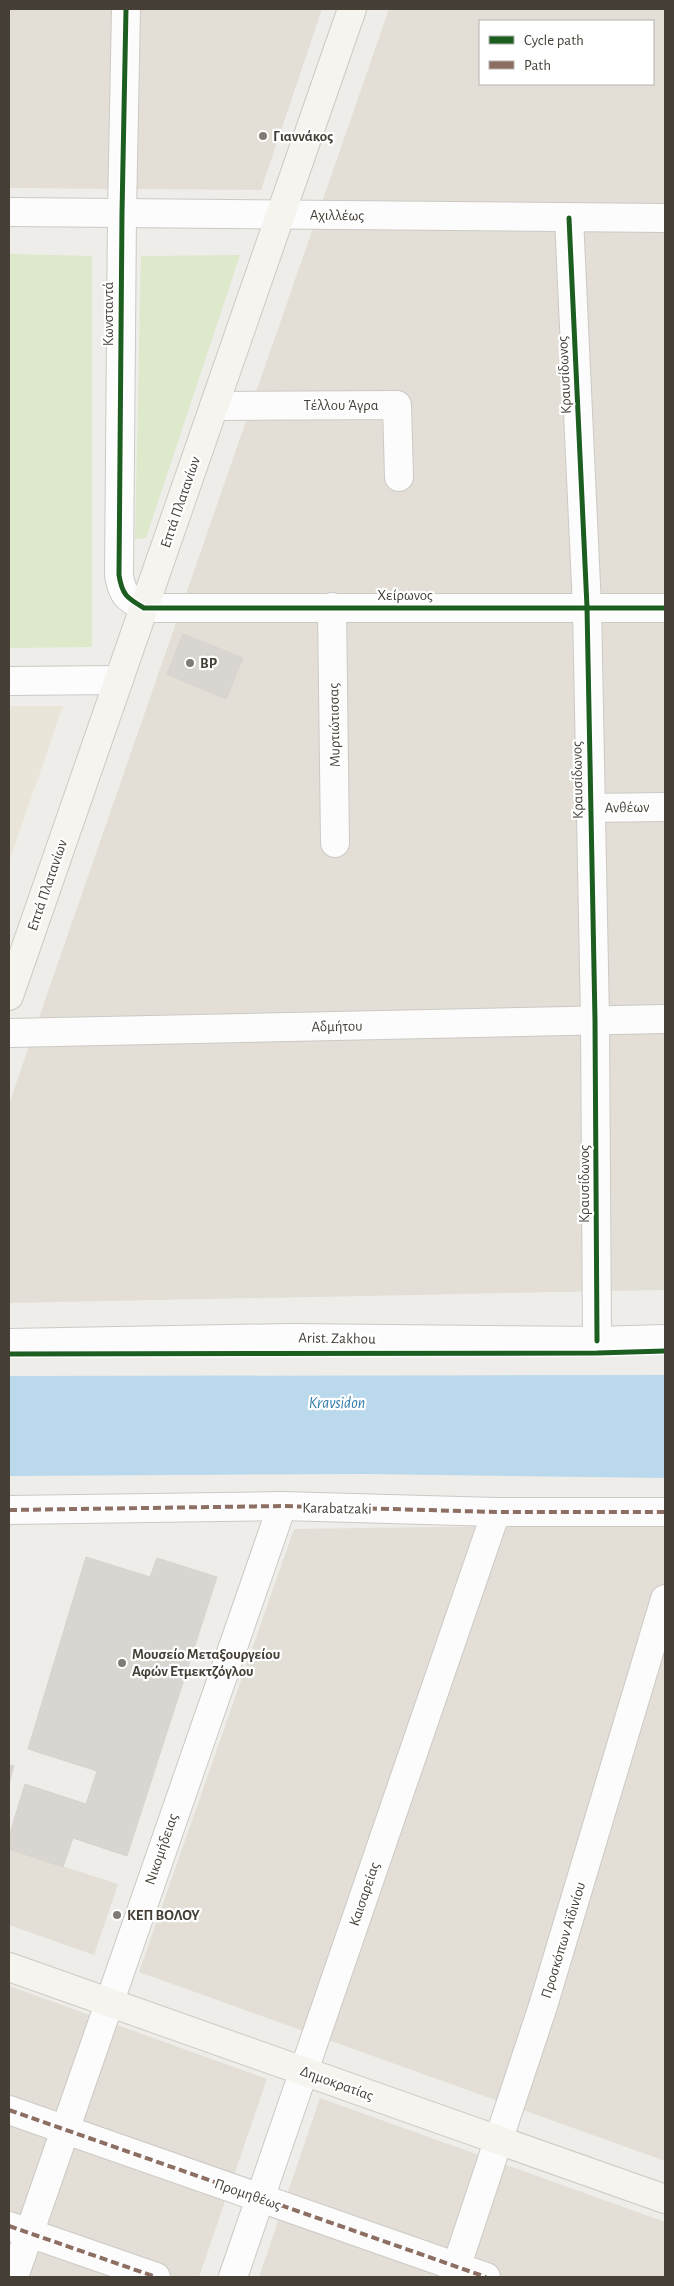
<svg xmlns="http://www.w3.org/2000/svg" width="674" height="2286" font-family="'Alegreya Sans',sans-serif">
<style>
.residential{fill:#e3dfd7;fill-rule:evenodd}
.education{fill:#eae5d9}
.green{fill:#dde9ca}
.water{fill:#bbd9ec}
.building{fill:#d9d6d2;stroke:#d7d4cf}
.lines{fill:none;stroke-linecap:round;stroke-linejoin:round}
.street-casing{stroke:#ccc9c5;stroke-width:30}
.secondary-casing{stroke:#cecac1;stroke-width:30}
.street{stroke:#fdfcfc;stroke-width:28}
.secondary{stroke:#f6f4ee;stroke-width:28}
.quiet{stroke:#8d6e63;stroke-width:4;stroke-dasharray:8 4;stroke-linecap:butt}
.cycleway-casing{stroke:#fff;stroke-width:8}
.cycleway{stroke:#1b5e20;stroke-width:5}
.poi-dot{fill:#807c75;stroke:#fff;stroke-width:2}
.labels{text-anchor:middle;stroke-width:4.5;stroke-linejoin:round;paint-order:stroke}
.poi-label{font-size:15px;font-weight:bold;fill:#453f36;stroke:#fff;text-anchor:start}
.street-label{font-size:15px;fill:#453f36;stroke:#fff}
.water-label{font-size:16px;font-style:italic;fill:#337cac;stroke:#fff}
</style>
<rect width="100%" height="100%" fill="#efede9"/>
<g class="residential">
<polygon points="9,9 322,9 261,190 9,188"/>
<path d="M389,9H665V1290L9,1303V1104ZM480,21H653V84H480Z"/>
<polygon points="665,1524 665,2161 139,1972 294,1529"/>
<polygon points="9,1849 118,1884 94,1955 9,1925"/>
<polygon points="9,1986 267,2079 199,2277 9,2277"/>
<polygon points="320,2098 665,2222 665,2277 259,2277"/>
</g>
<polygon class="education" points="9,706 63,706 9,862"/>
<g class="green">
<polygon points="9,254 92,256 92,647 9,648"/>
<polygon points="240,255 146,538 135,539 141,256"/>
</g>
<polygon class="water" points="665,1375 665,1478 365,1474 9,1476 9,1376"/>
<g class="building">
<polygon points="183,634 243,658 226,699 167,674"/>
<polygon points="86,1557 150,1577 157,1558 217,1577 127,1856 73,1838 63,1867 9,1849 9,1836 25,1784 86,1804 97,1771 28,1749"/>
<polygon points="9,1765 14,1766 9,1784"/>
</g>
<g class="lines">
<g class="street-casing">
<g id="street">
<path d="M126,9L122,213L119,575C122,595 127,598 144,608H665"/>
<polyline points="9,212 665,218"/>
<polyline points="569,218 587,607 595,1020 597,1341"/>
<polyline points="214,406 397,405 399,477"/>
<polyline points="332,607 335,843"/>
<polyline points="9,681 119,680"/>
<polyline points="589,808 665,807"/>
<polyline points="9,1033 665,1019"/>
<polyline points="9,1343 291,1338 597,1341 665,1339"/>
<polyline points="9,1510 282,1506 496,1512 665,1512"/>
<polyline points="9,2110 486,2277"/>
<polyline points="9,2226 156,2277"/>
<polyline points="14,2277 282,1506"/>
<polyline points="233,2277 496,1512"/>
<polyline points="453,2277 543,2006 665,1599"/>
</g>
</g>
<g class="secondary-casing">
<g id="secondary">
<polyline points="9,996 352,9"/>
<polyline points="9,1967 665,2199"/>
</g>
</g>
<use href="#street" class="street"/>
<use href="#secondary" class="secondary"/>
<g class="quiet">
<polyline points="9,1510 282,1506 496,1512 665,1512"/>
<polyline points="9,2110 486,2277"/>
<polyline points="9,2226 156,2277"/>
</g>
<g class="cycleway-casing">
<g id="cycleway">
<path d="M126,9L122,213L119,575C122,595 127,598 144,608H665"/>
<polyline points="569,218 587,607 595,1020 597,1341"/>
<polyline points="9,1354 597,1353 665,1351"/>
</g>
</g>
<use href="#cycleway" class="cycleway"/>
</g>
<g class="poi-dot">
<circle cx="263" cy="136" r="5"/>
<circle cx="190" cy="663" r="5"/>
<circle cx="122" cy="1663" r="5"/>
<circle cx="117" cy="1915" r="5"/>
</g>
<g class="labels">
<g class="poi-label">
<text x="273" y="141">Γιαννάκος</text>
<text x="200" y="668">BP</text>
<text x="132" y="1659">Μουσείο Μεταξουργείου<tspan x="132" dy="17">Αφών Ετμεκτζόγλου</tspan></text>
<text x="127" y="1920">ΚΕΠ ΒΟΛΟΥ</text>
</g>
<g class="street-label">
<text transform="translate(337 215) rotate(1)" y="5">Αχιλλέως</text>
<text transform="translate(108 314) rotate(-90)" y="5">Κωνσταντά</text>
<text transform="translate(564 375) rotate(-93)" y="5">Κραυσίδωνος</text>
<text x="341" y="410">Τέλλου Άγρα</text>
<text transform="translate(180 502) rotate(-71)" y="5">Επτά Πλατανίων</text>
<text x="405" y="600">Χείρωνος</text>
<text transform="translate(334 725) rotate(-91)" y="5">Μυρτιώτισσας</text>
<text transform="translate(577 780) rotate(-91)" y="5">Κραυσίδωνος</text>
<text transform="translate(627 807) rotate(-1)" y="5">Ανθέων</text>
<text transform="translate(47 885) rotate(-71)" y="5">Επτά Πλατανίων</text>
<text transform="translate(337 1026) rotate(-1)" y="5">Αδμήτου</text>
<text transform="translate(584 1184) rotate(-90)" y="5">Κραυσίδωνος</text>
<text transform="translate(337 1338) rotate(1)" y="5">Arist. Zakhou</text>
<text transform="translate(337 1508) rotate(1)" y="5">Karabatzaki</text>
<text transform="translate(161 1849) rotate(-71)" y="5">Νικομήδειας</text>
<text transform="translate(364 1894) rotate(-71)" y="5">Καισαρείας</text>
<text transform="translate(563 1940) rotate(-73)" y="5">Προσκόπων Αϊδινίου</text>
<text transform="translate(337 2083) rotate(20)" y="5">Δημοκρατίας</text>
<text transform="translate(248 2194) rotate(19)" y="5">Προμηθέως</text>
</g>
<g class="water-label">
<text x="337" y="1408">Kravsidon</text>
</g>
</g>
<rect width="674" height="2286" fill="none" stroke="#453f36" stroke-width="20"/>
<rect x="479" y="20" width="175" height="65" fill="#ffffff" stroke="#b5b2af"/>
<rect x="489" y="36" width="25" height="8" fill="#1b5e20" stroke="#b5b2af"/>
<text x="524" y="45" font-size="15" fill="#453f36">Cycle path</text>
<rect x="489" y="61" width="25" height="8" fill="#8d6e63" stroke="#b5b2af"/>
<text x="524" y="70" font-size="15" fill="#453f36">Path</text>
</svg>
